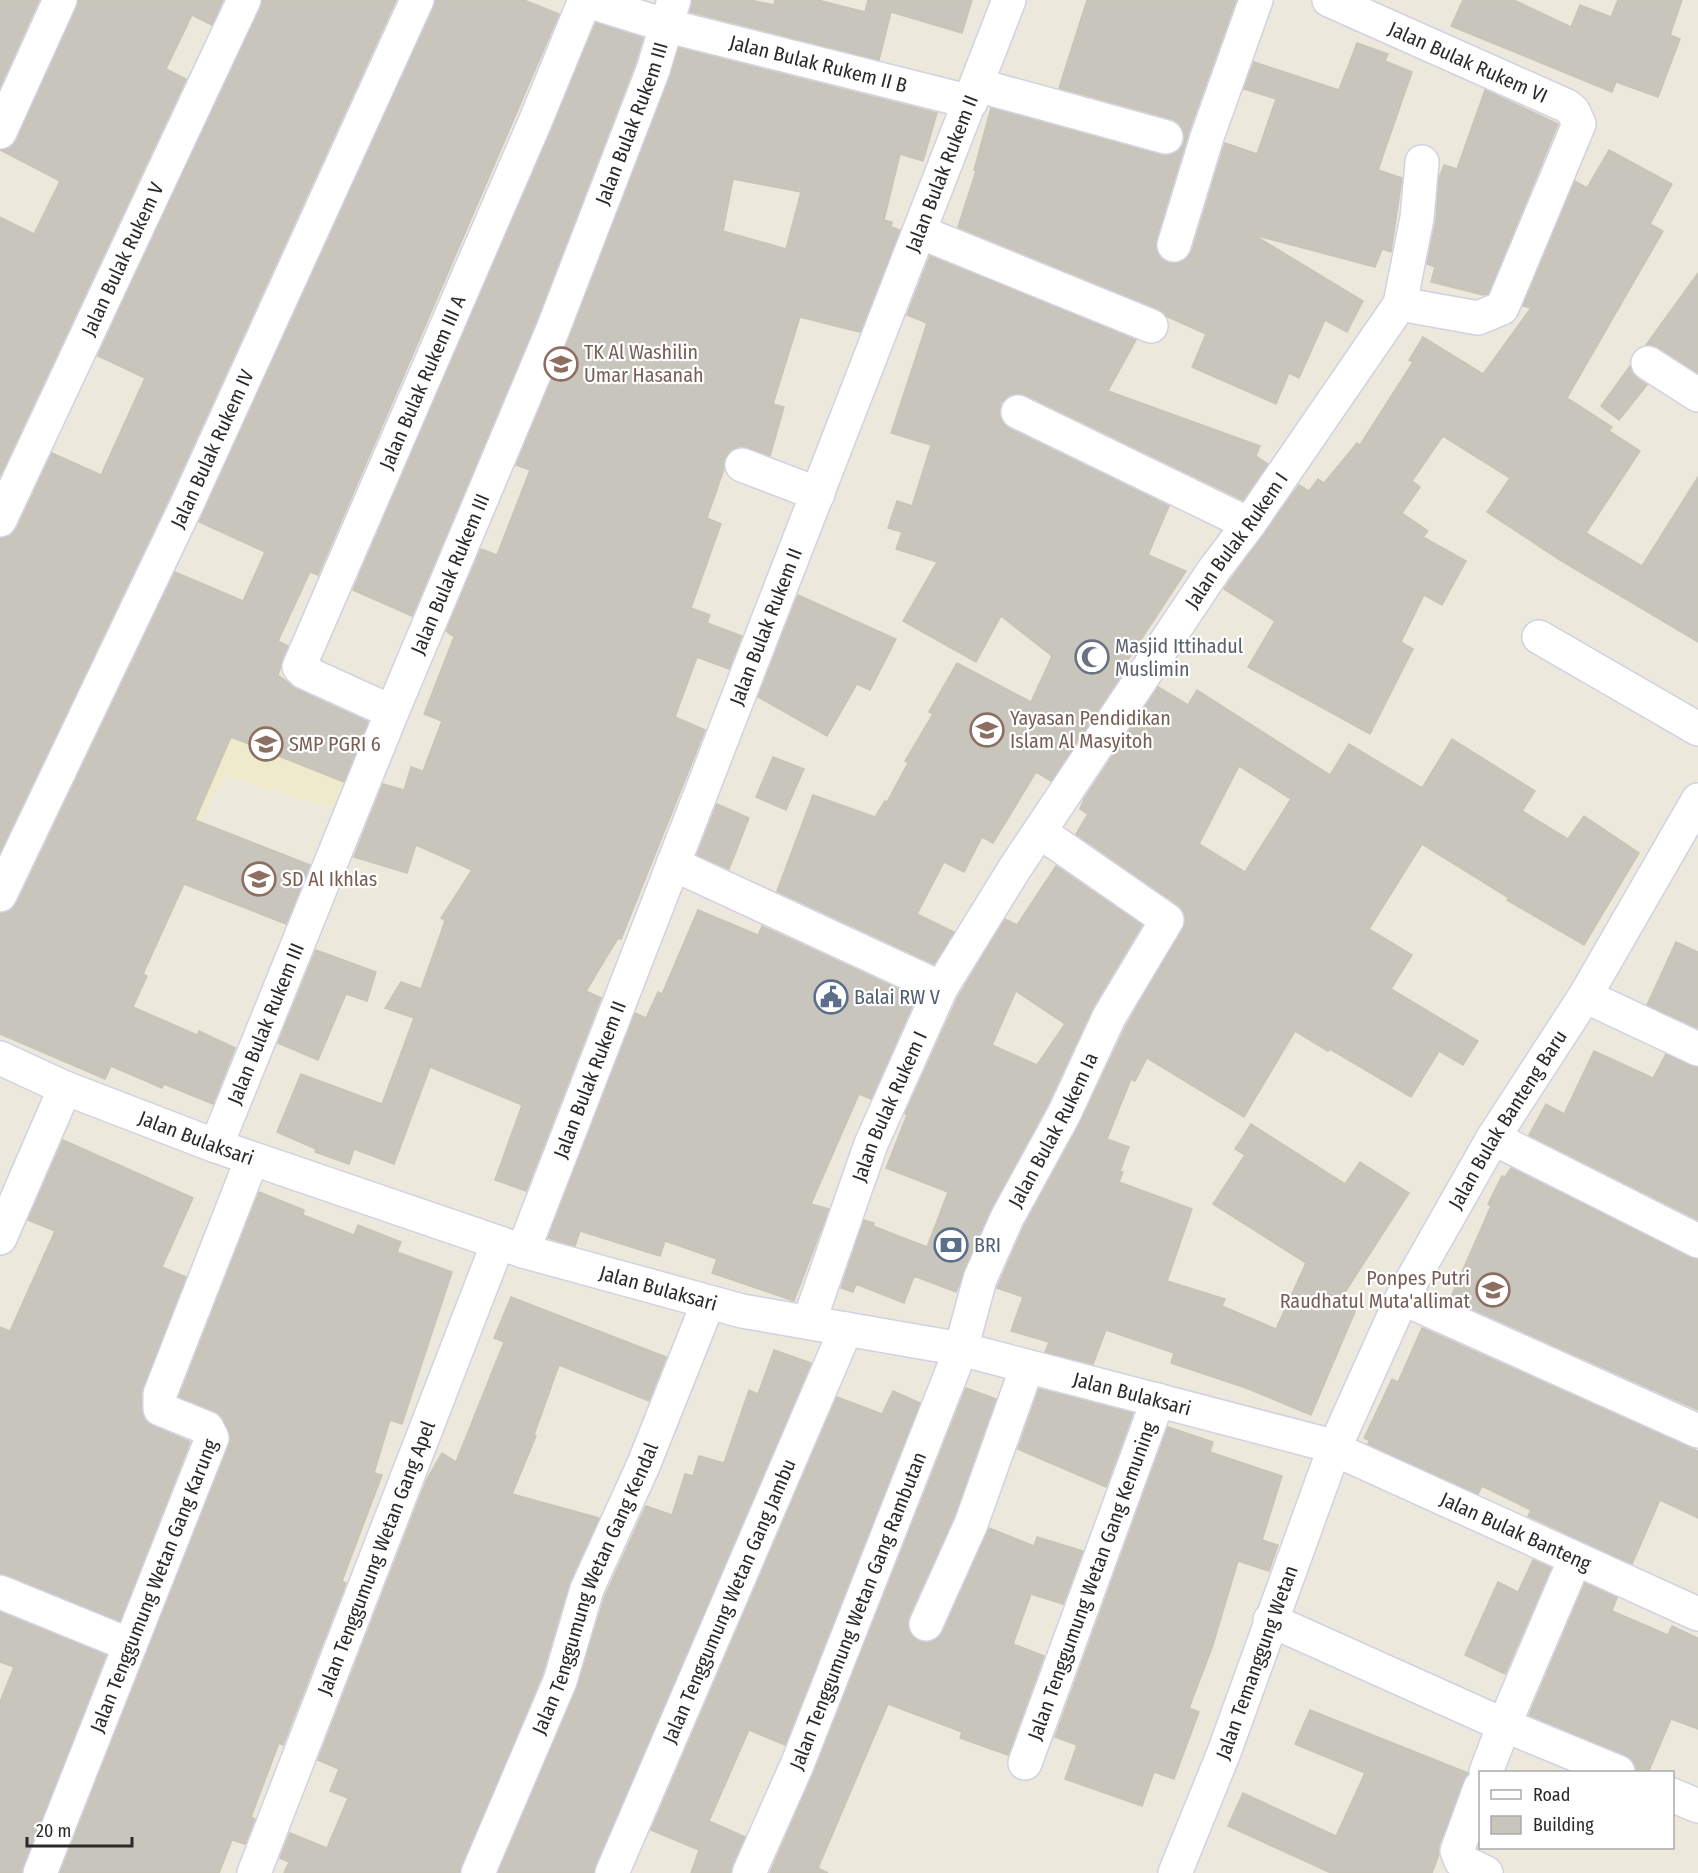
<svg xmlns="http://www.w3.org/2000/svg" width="1698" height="1873" font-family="'Fira Sans Condensed',sans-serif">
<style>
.education{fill:#eeeacb}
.building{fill:#c8c5bc;stroke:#c8c5b6;stroke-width:1.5;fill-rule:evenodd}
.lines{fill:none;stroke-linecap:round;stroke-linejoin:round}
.minor-casing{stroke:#d1d1e3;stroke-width:36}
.minor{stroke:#fff;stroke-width:33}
.labels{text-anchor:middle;stroke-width:4.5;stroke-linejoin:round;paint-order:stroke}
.street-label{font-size:20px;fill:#2a2a2a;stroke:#fff}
.education-label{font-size:20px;fill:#785e54;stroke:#fff;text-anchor:start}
.worship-label{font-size:20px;fill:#5b616d;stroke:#fff;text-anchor:start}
.service-label{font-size:20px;fill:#4e5e75;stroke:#fff;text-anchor:start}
</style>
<rect width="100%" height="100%" fill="#ece9dc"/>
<polygon class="education" points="207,643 381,711 342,811 224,776 176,871"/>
<g class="building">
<polygon points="0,0 39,0 0,87"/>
<polygon points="78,0 223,0 212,25 192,15 166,69 186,79 0,476 0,217 34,234 60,181 0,150 10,148 17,140"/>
<polygon points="262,0 396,0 171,494 0,852 0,538 10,536 17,528 52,453 101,475 145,378 98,356"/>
<polygon points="435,0 524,0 559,14 318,575 310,572 278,641 288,646 278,675 296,689 368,722 344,782 231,737 195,820 310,865 286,924 184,884 143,974 147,976 133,1007 197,1035 199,1031 235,1048 213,1104 164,1084 162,1088 111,1066 105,1079 0,1034 0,914 10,911 17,903 175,572 243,601 265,552 199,522"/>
<polygon points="692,0 750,0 774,5 775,0 818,0 865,12 868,0 972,0 962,33 891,12 879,60 690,12"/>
<polygon points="1087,0 1236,0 1189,131 1156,240 1156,249 1160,257 1169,263 1179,263 1187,258 1192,251 1225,143 1257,154 1276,99 1244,89 1254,62 1339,90 1357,43 1388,54 1385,61 1412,72 1378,170 1402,178 1391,252 1382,249 1375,267 1254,235 1363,301 1347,332 1325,320 1299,378 1289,373 1276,404 1192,367 1206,334 1166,316 1158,309 958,227 976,171 974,170 991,108 1161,155 1171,155 1179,151 1184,143 1184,132 1179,123 1172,119 1059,88"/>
<polygon points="1463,0 1514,0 1571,27 1580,5 1611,17 1618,0 1682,0 1670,35 1680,39 1658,97 1616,82 1612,92 1451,26"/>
<polygon points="596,23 643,38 635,64 536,322 412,616 353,590"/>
<path d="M679,48L937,113L923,161L900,154L884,220L892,222L891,227L900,230L860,332L800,317L773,404L784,407L770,456L740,446L731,450L725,458L724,469L707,518L721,524L691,608L710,615L707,623L742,636L729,669L697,657L675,717L705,730L621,939L618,938L586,991L601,998L526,1191L495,1180L522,1105L430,1067L394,1164L354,1149L349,1164L315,1152L316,1149L277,1132L301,1074L382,1104L414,1018L385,1008L401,982L421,989L445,921L441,918L472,870L416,845L407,873L354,857L383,784L404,790L411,767L423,771L442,721L424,714L454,637L446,631L481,549L497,555L530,470L516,465L570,336ZM733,179L801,192L786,249L723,231Z"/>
<polygon points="1485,90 1558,124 1488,294 1483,295 1431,282 1435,267 1427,264 1436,220 1439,178 1444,165 1457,169"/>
<polygon points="1609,150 1672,184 1650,224 1663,231 1567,398 1612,427 1609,431 1640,451 1586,533 1642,566 1698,477 1698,642 1560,560 1487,512 1510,478 1443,436 1412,481 1420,487 1402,513 1428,531 1423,537 1466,561 1442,605 1424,595 1401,642 1413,649 1370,734 1248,667 1275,621 1224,589 1299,485 1309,491 1318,479 1324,483 1357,443 1360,445 1413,362 1409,360 1423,337 1483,374 1531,308 1523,306 1575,181 1587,188"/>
<polygon points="930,256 1136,340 1108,391 1260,446 1256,456 1268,464 1243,500 1026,395 1016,393 1008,396 1001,403 999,414 1003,423 1010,429 1169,506 1148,555 1186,571 1123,667 1126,668 1051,781 1036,772 993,843 982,837 964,872 944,862 917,914 954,932 934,964 777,891 813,795 875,817 885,801 887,802 908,763 905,761 933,714 929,712 957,663 1031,702 1052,656 1001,616 976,662 903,621 937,562 896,549 902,532 888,528 897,501 912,506 931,445 891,433 927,323 907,315"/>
<polygon points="1698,273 1698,373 1658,347 1646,345"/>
<polygon points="1630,366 1637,378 1647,385 1619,420 1601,406"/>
<polygon points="798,595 896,639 870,690 857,684 827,736 758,697"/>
<path d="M1158,687L1188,705L1197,690L1330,775L1349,744L1422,788L1452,739L1535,791L1522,811L1568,839L1584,816L1639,853L1584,945L1507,900L1509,898L1422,844L1369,929L1412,955L1391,989L1478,1041L1463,1065L1439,1051L1411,1097L1330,1049L1328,1051L1295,1031L1244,1117L1147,1058L1135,1081L1131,1079L1107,1139L1129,1147L1120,1171L1123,1172L1119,1182L1192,1209L1167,1281L1225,1299L1222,1306L1276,1329L1306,1263L1213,1204L1245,1155L1235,1149L1251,1124L1345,1184L1360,1162L1409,1193L1340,1300L1357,1307L1311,1415L1246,1388L1171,1363L1174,1353L1106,1330L1093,1364L1045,1352L1049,1342L1011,1331L1023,1297L997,1288L1024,1226L1080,1123L1126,1026L1186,921L1184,912L1178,905L1076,834L1088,814L1080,809L1084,799ZM1239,766L1291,799L1245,872L1199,844Z"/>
<polygon points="773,757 804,769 786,810 756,797"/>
<polygon points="717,804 749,818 729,869 697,855"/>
<path d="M1056,866L1142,925L1093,1007L1047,1106L991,1209L956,1292L914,1276L904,1303L856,1284L853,1292L841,1288L864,1220L874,1223L873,1226L927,1247L948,1192L886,1168L907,1115L905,1114L958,997L1005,919L1017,925ZM1016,991L1065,1024L1037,1065L992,1045Z"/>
<polygon points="698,910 758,935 762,926 916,997 871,1099 859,1094 811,1204 829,1209 794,1301 712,1273 717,1259 665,1241 660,1256 580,1231 575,1246 548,1238 635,1013 646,1018 658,992 662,994"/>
<polygon points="1676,942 1698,952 1698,1028 1647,1005"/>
<polygon points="316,950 376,972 367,1001 346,994 318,1060 278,1043"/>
<polygon points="1594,1051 1653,1078 1666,1054 1698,1067 1698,1220 1529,1135 1546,1104 1564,1114"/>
<polygon points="63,1140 193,1198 162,1267 186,1277 141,1394 145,1420 153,1426 190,1442 120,1621 0,1574 0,1327 10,1331 55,1231 28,1220"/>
<polygon points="1511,1168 1698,1260 1698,1410 1450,1299 1491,1206 1488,1204 1502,1176 1505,1177"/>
<polygon points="259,1192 304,1210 303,1215 354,1235 358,1225 401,1242 397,1252 452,1272 402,1424 390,1420 374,1473 382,1475 342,1581 346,1583 283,1745 279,1743 251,1817 255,1819 245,1844 232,1840 219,1873 60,1873 229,1445 231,1437 223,1419 214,1411 179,1397"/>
<polygon points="511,1297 666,1357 649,1401 559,1365 534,1435 536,1436 512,1494 599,1518 569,1584 542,1675 460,1873 284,1873 289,1862 280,1858 290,1833 327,1848 348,1798 330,1791 339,1769 318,1760 427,1479 442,1453 456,1462 504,1342 494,1338"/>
<polygon points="1422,1328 1698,1451 1698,1518 1660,1500 1632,1564 1528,1516 1531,1510 1482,1486 1478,1494 1368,1444 1369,1440 1364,1438 1392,1379 1398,1382"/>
<polygon points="774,1350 811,1363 594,1873 498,1873 577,1688 605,1596 646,1506 672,1515 685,1474 693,1476 699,1456 724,1463 749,1390 758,1394"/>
<polygon points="966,1388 996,1399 954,1517 909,1616 907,1625 911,1634 918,1641 927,1643 936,1639 943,1632 989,1528 1034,1546 1037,1537 1083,1551 1063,1604 1031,1594 1013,1644 1044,1656 1008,1755 960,1738 962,1732 888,1704 818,1868 828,1873 770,1873 814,1772"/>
<polygon points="1039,1389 1133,1413 1106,1487 1018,1449"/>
<polygon points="893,1391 920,1403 785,1745 749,1730 709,1821 745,1837 731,1873 691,1873 699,1850 651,1830 837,1397 882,1414"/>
<polygon points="1168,1427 1213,1442 1210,1452 1282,1476 1262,1540 1278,1545 1269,1571 1238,1561 1212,1648 1189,1708 1199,1712 1174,1779 1154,1772 1142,1806 1065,1779 1077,1745 1055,1737"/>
<polygon points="1533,1560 1551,1568 1505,1674 1465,1655 1498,1582 1518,1592"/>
<polygon points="1585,1583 1617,1598 1612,1611 1668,1635 1672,1626 1698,1638 1698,1729 1671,1719 1648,1773 1636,1773 1633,1761 1625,1755 1529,1715"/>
<polygon points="0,1612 106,1655 22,1873 0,1873 0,1702 14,1667 0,1662"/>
<polygon points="1310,1710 1468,1773 1439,1845 1439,1854 1432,1873 1331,1873 1228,1826 1243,1793 1336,1836 1365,1773 1295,1744"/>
</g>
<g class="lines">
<g class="minor-casing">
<g id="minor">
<path id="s1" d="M584,0L668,26L971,102"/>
<polyline points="977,85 1166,137"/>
<polyline points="0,132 60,0"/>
<polyline points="920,232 1151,326"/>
<polyline points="1174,245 1207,137 1256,0"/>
<polyline points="1400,304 1417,218 1422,162"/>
<polyline points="1648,363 1698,395"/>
<polyline points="1018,412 1249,524"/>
<polyline points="742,465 818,494"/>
<path id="s2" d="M0,520L244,0"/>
<polyline points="1539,637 1698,729"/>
<path id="s3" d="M392,712L304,672L299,667L535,122L585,0"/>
<polyline points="673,864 941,988"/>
<path id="s4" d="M0,895L188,502L417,0"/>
<polyline points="1585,996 1698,1049"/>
<path id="s5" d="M0,1058L65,1088L216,1146L523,1251L742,1311L961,1349L1321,1443L1698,1614"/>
<polyline points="1493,1138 1698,1241"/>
<path id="s6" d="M216,1146L392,712L553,329L653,70L674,0"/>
<polyline points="0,1238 65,1088"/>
<path id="s7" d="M523,1251L1009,0"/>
<polyline points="1402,1298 1698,1431"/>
<path id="s8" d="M809,1322L871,1144L941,988L1015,868L1214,570L1249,524L1400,304L1478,318L1502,308L1579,124L1573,111L1567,106L1329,0"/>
<polyline points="0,1592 130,1645"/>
<polyline points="1270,1620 1504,1725 1618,1772"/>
<polyline points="926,1624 971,1524 1027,1367"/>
<path id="s9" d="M1025,1763L1158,1400"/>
<polyline points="1486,1772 1504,1725 1575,1559"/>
<polyline points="1480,1788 1457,1851 1461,1861 1486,1873"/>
<polyline points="1672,1795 1698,1806"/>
<path id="s10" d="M40,1873L212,1438L207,1428L160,1409V1394L252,1159"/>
<path id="s11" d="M254,1873L498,1243"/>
<path id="s12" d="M478,1873L560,1681L587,1589L643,1466L708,1303"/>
<path id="s13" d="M612,1873L846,1329"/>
<path id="s14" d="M749,1873L797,1765L961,1349L980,1279L1007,1218L1064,1114L1109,1017L1167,920L1040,832"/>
<path id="s15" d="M1175,1873L1223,1755L1334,1449L1402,1298L1493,1138L1585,996L1698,800"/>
</g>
</g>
<use href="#minor" class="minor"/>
</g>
<defs>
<g id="school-ring" transform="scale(1.725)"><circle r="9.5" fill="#fff" stroke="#8d6e63" stroke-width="1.5"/><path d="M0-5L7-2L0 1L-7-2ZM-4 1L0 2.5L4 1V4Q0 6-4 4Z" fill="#8d6e63"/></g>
<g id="mosque-ring" transform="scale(1.725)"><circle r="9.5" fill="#fff" stroke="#6b7280" stroke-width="1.5"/><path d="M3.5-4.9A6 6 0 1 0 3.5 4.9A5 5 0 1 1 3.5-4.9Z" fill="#6b7280"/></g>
<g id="civic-ring" transform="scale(1.725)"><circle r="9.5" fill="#fff" stroke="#5c6f8a" stroke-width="1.5"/><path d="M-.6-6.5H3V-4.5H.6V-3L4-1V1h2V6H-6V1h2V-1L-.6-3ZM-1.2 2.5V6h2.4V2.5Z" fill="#5c6f8a"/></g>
<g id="bank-ring" transform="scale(1.725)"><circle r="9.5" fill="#fff" stroke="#5c6f8a" stroke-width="1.5"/><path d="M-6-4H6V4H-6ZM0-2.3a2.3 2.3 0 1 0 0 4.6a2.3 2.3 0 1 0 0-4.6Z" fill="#5c6f8a"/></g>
</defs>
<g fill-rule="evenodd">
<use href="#school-ring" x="561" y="364"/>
<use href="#mosque-ring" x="1092" y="657"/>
<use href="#school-ring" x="987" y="730"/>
<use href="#school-ring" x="266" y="744"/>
<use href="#school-ring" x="259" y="879"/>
<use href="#civic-ring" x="831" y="997"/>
<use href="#bank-ring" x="951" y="1245"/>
<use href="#school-ring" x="1493" y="1290"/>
</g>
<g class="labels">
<g class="street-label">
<text transform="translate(1468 62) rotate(24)" y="7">Jalan Bulak Rukem VI</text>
<text dy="7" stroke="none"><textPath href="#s1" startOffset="243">Jalan Bulak Rukem II B</textPath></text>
<text dy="7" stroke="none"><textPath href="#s6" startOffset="1104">Jalan Bulak Rukem III</textPath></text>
<text dy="7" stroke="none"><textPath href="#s7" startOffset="1156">Jalan Bulak Rukem II</textPath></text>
<text dy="7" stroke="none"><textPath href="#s2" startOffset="288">Jalan Bulak Rukem V</textPath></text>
<text dy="7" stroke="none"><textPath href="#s3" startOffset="414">Jalan Bulak Rukem III A</textPath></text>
<text dy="7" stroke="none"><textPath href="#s4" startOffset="494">Jalan Bulak Rukem IV</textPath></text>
<text dy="7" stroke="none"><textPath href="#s8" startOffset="896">Jalan Bulak Rukem I</textPath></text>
<text dy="7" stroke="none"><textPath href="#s6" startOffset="618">Jalan Bulak Rukem III</textPath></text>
<text dy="7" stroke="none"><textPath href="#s7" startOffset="670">Jalan Bulak Rukem II</textPath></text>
<text dy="7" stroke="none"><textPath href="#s6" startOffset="132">Jalan Bulak Rukem III</textPath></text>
<text dy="7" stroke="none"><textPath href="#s7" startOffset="184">Jalan Bulak Rukem II</textPath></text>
<text dy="7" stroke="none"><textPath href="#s8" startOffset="230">Jalan Bulak Rukem I</textPath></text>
<text dy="7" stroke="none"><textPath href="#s15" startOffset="826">Jalan Bulak Banteng Baru</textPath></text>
<text dy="7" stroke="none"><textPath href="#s14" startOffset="804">Jalan Bulak Rukem Ia</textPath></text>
<text dy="7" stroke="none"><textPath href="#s5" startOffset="212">Jalan Bulaksari</textPath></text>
<text dy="7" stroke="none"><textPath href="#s5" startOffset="698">Jalan Bulaksari</textPath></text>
<text dy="7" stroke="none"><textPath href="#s5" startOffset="1184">Jalan Bulaksari</textPath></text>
<text dy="7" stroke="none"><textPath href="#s5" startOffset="1593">Jalan Bulak Banteng</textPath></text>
<text dy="7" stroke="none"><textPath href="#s11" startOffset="338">Jalan Tenggumung Wetan Gang Apel</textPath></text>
<text dy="7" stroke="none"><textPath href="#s9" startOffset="194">Jalan Tenggumung Wetan Gang Kemuning</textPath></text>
<text dy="7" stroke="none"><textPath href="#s10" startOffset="309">Jalan Tenggumung Wetan Gang Karung</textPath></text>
<text dy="7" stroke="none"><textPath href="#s12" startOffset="308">Jalan Tenggumung Wetan Gang Kendal</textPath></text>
<text dy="7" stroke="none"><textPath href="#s13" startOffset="296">Jalan Tenggumung Wetan Gang Jambu</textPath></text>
<text dy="7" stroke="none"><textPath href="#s14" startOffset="284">Jalan Tenggumung Wetan Gang Rambutan</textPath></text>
<text dy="7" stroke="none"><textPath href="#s15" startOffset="226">Jalan Temanggung Wetan</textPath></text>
</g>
<g class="education-label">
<text x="584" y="359">TK Al Washilin<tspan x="584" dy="23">Umar Hasanah</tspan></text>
<text x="1010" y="725">Yayasan Pendidikan<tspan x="1010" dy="23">Islam Al Masyitoh</tspan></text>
<text x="289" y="751">SMP PGRI 6</text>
<text x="282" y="886">SD Al Ikhlas</text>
<text x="1470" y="1285" text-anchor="end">Ponpes Putri<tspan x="1470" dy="23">Raudhatul Muta'allimat</tspan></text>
</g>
<g class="worship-label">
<text x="1115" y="653">Masjid Ittihadul<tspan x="1115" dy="23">Muslimin</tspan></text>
</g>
<g class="service-label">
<text x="854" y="1004">Balai RW V</text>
<text x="974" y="1252">BRI</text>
</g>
</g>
<rect x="1479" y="1771" width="195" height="78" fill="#ffffff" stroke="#aaaaaa" stroke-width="1.5"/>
<rect x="1491" y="1790" width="30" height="9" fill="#ffffff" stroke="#aaaaaa" stroke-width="1.5"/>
<text x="1533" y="1801" font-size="18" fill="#2a2a2a">Road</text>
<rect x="1491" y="1816" width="30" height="18" fill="#c8c5bc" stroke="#aaaaaa" stroke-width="1.5"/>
<text x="1533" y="1831" font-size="18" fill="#2a2a2a">Building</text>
<path d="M27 1837v9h105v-9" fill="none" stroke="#2a2a2a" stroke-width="3"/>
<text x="36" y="1837" font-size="18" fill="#2a2a2a" stroke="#ffffff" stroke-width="4.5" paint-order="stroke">20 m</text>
</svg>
